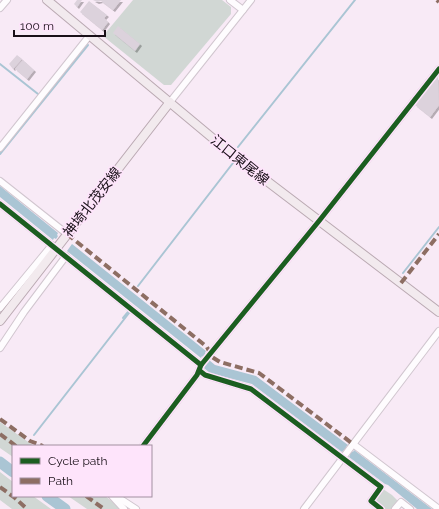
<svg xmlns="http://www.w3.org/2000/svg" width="439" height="509" font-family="Raleway,'Noto Sans JP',sans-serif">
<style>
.green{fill:#d1d7d4}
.water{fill:#aac5d4}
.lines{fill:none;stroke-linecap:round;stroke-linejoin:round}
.stream{stroke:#aac5d4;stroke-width:2}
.river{stroke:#aac5d4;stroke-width:11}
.building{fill:#dcd2dc;filter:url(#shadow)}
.minor-casing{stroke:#d1c6cf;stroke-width:8}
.major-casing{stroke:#baa9b2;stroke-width:10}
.minor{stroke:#fefcfe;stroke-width:6}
.major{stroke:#f2eaee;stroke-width:8}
.quiet{stroke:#8d6e63;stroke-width:4;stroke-dasharray:8 4;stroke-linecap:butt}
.cycleway-casing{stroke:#fee4fb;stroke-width:8}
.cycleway{stroke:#1b5e20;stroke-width:5}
.labels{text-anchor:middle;stroke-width:3.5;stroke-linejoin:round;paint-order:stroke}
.street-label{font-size:14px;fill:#191018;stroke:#fee4fb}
</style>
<defs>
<filter id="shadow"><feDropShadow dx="2" dy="2" stdDeviation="0" flood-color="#0004"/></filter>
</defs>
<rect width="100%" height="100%" fill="#f8eaf6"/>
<g class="green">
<polygon points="133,0 222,0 231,7 231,14 171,85 164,85 103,36"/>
<polygon points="0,422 34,446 13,446 13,457 0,448"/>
<polygon points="0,472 13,482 13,496 33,496 51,509 12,509 0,500"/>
<polygon points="383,489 392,495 399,502 393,509 384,509 376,502 376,497"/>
<polygon points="68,496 105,496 122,509 87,509"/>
</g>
<g class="water">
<polygon points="0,186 58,233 57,235 58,236 56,239 54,238 53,240 0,197"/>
<polygon points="72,244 206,351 205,353 208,363 209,360 215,365 256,376 348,445 346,447 353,452 354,450 432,509 417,509 388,485 385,484 349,457 350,455 344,450 342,452 252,384 210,373 204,368 205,366 203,357 202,356 201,358 67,251"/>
</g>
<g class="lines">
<g class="stream">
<polyline points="0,64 38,94"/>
<polyline points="238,147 355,0"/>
<polyline points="0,154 88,45"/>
<polyline points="403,273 439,227"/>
<polyline points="138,286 233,163"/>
<polyline points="123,318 128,312"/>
<polyline points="34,435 129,313"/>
</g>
<g class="river">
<polyline points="0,462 13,472"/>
<polyline points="47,496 65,509"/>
</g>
</g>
<g class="building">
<polygon points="77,0 82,0 77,7 74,4"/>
<polygon points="93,0 121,0 113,10 101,1 97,2"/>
<polygon points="89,1 107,15 104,18 108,22 102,30 80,12"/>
<polygon points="118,26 140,44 135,51 113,33"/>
<polygon points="17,55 22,59 13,69 9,64"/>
<polygon points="23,60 34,70 27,79 15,69"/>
<polygon points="438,76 439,105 430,117 415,105"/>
</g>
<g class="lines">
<g class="minor-casing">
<g id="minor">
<polyline points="230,0 243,10"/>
<polyline points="0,8 7,0"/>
<polyline points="170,102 251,0"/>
<polyline points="0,148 90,35"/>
<polyline points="0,181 67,234"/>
<polyline points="0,204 201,365"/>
<polyline points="0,308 52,245"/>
<polyline points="0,348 24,312 66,256"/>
<polyline points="200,371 205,375 251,389 381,487 371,501 381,509"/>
<polyline points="353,444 439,509"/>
<polyline points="143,446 197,375 201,365 319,221 439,69"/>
<polyline points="112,496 124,509"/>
<polyline points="116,496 136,509"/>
<polyline points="304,509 439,331"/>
<polyline points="395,509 401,502 410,509"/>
</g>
</g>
<g class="major-casing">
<g id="major">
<polyline points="47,0 234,156 439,312"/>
<polyline points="0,321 170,102"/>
</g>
</g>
<use href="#minor" class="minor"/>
<use href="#major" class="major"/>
<g class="quiet">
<polyline points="437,0 439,2"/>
<polyline points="67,234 207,347 212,357 220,362 259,373 353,444"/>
<polyline points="401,283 439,234"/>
<polyline points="0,419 30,441 43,446"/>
<polyline points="0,434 16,446"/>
<polyline points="0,487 15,498 27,509"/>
<polyline points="86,496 104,509"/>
</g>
<g class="cycleway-casing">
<g id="cycleway">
<polyline points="0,204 201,365"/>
<polyline points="200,371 205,375 251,389 381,487 371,501 381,509"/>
<polyline points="143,446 197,375 201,365 319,221 439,69"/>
</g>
</g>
<use href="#cycleway" class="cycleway"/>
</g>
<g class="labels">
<g class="street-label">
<text transform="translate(240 160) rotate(39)" y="5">江口東尾線</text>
<text transform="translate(92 202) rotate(-52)" y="5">神埼北茂安線</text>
</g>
</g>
<rect x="12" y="445" width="140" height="52" fill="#fee4fb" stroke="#a28fa0"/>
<rect x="20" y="458" width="20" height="6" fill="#1b5e20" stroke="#a28fa0"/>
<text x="48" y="465" font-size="12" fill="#191018">Cycle path</text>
<rect x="20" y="478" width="20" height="6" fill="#8d6e63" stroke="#a28fa0"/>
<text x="48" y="485" font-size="12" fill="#191018">Path</text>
<path d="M14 30v6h91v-6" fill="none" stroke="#191018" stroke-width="2"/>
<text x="20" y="30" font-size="12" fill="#191018" stroke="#fee4fb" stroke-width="3" paint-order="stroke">100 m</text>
</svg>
